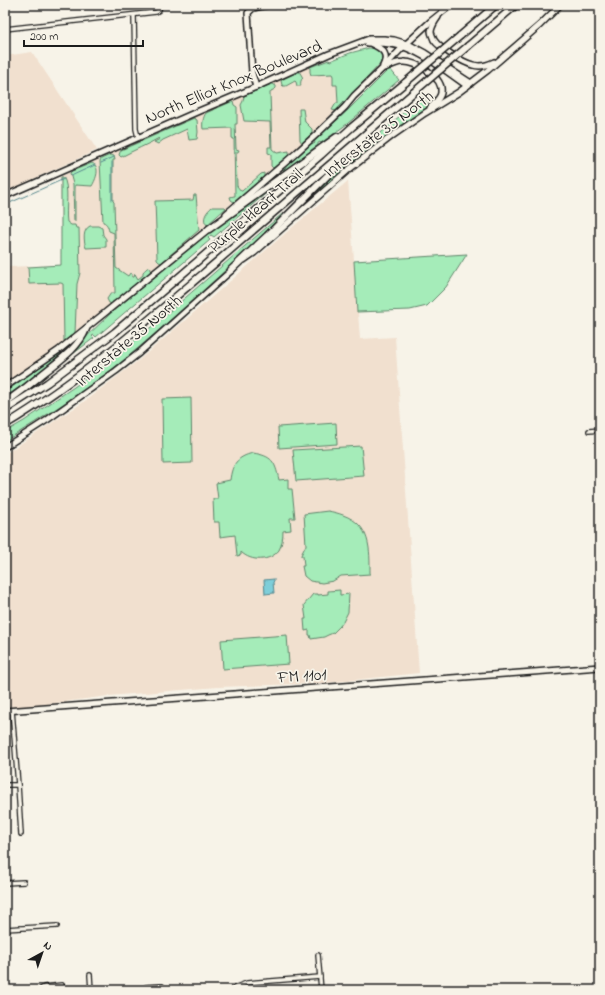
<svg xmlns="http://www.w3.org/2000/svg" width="605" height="995" font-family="'Indie Flower',sans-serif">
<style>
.built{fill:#f1e0cf}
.green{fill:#a5ecb9;stroke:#60846a}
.water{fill:#7eced9;stroke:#57878d}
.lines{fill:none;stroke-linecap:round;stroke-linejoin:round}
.stream{stroke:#57878d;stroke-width:1}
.street-casing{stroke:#1c1c1c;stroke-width:6}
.secondary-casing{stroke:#1c1c1c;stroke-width:8}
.highway-casing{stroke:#1c1c1c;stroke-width:9}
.street{stroke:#f7f3e8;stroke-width:3.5}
.secondary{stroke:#f7f3e8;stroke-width:5}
.highway{stroke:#f7f3e8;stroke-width:6}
.highway-bridge-casing{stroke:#1c1c1c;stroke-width:9;stroke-linecap:butt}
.highway-bridge{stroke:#f7f3e8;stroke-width:6}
.labels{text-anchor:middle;stroke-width:3.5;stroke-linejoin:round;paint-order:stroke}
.street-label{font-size:17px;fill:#1c1c1c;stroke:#f7f3e8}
</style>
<rect width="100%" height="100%" fill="#f7f3e8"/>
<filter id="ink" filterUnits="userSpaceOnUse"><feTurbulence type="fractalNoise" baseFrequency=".025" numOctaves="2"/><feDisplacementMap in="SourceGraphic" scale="8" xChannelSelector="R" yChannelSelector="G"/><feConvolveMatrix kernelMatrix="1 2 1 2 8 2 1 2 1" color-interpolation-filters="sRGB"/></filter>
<g filter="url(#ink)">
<g class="built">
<polygon points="32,52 97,150 5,192 5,56"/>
<polygon points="329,60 348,97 326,120 302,143 161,264 73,335 34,364 5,383 5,267 61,265 60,177 70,172 110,155 118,150 294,72"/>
<polygon points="348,181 360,339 395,337 419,673 326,683 218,687 108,696 41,705 5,707 5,454 82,403 139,360 295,225"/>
</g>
<g class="green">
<path d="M369,48C378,47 384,54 381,63L336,111L332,110L336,103H338L337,85H333V76L332,74L311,75L310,72V67L329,60L330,61L350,53Z"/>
<polygon points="390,69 399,80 347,124 321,143 320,142 318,143 318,145 311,150 310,152 284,171 283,169 312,143 314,144 315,143 314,141 348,110 388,70"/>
<path d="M299,71L303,78C301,79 300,83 301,86H297L296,82L295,81L286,86H283L282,85L281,81L283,79Z"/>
<polygon points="271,84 273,84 276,86 276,88 275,89 271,91 270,93 272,149 277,153 289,151 289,155 273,168 271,166 271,154 268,153 268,147 271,147 270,122 244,121 241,105 243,101 244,96"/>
<polygon points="422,96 429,106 395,129 364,154 362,152 361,153 362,155 337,175 320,192 317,190"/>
<path d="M233,101L234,105L237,107V124H235L236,149L239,150L238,152H236L237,186L241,191H242L261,174L264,173V177L234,202L231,200L230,197L234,196H235L234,139L232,138V128L203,129C202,124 203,117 206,113Z"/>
<polygon points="299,109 303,109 305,122 312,129 312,133 302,143 300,140"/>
<path d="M194,118L197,120L198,132L197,139L189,140L187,129L163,140L158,144L154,142L160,139L159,138C147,145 134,150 121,157L119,155L120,152L121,150Z"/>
<path d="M110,155L114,156L115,160H113V201L114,202L116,268L128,276L130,273L132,274V277H134L135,274L138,279L143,275V272C145,270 147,267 150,267C152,270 150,273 147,275H146V276L115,302L113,301L112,304L109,303L107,299L111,293H115L114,233L109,231C108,227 107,223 103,222L100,161L101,159Z"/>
<path d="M92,163C101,167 96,179 92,186L75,185V221H74L73,184L70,173L72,171Z"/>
<path d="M61,177H63C70,186 65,210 67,222L71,225H75L76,228H79L80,273L77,284L75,333L64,341L63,284L61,283L29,284L28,267L61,265Z"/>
<polygon points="269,188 270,190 214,237 211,235 208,238 210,240 96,337 94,335 92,336 94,338 53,369 111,313 208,233 235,213 237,213"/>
<polygon points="194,195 196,195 199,230 161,263 159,262 157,260 157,258 155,201 193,200"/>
<path d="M212,207H225L226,208L207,225C201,219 207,211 212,207Z"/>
<path d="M282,214L284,216L276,224C224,271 173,320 119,364C83,392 44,417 5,441V432L24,421L74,387L113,359L163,317Z"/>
<path d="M90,226H98L102,228L103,235L106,239V247L86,248C84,241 82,230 90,226Z"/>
<polygon points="467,254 446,287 427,306 410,310 357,312 354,261"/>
<polygon points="60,353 61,355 30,380 5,397 5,392"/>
<polygon points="191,398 192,463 163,464 162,399"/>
<polygon points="336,423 337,444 279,448 278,427"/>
<polygon points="361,446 364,476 296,481 293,450"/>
<path d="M253,453C272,456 275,461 279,480L288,479V489H292L295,518H290L291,530L283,531C283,537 282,545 279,550C270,562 251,562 241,552V555L237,556L235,535L220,537L219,522H214L213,499H218L216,483L230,480C232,464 237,457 253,453Z"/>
<path d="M328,511C333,512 338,513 343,515C371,525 370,549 370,574L341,576L333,581L322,583L310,581L304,576L302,566H304L303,556H301V555L306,545L304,514Z"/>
<polygon points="340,590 340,595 349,594 348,612 343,622 340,626 333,633 328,635 324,637 311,639 310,635 309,635 309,630 305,631 304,619 306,619 304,605 313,594 318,594 318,595 328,594 328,591"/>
<polygon points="287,635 289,664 223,669 221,640"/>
</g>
<polygon class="water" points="274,579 274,581 273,582 274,593 265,594 264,580"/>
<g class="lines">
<g class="stream">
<polyline points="112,162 112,200"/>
<polyline points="101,163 114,157"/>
<polyline points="71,176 95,165"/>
<polyline points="5,205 64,179"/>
</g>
<g class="street-casing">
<g id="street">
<polyline points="134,15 136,129 138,137"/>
<polyline points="5,29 156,12 159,10 160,5"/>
<polyline points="589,431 600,430"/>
<polyline points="12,710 18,785 21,834"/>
<polyline points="5,785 18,785"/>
<polyline points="5,883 24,882"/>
<polyline points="5,929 57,926"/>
<polyline points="318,955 321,990"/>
<polyline points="90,975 91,990"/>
<polyline points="39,990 44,987 62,985"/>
<polyline points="143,990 146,987 162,986"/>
<polyline points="231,990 236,987 247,983 320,977"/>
</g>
</g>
<g class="secondary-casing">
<g id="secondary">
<path d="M438,17C435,21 432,26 431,31C431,34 433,37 434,40C439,48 464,63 473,65C480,67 488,65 494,62"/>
<path d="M367,43C380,43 392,43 404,47C426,55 448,72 467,86"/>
<path d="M372,44C383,49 389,54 383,66"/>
<path d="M385,68C391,65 397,62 403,62C416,61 444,77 441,93C440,99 434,103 430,108"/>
<polyline points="256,87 252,73 248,13 253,8 267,5"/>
<polyline points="5,196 199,111 256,87 329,54 369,39 384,39 394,40 410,45 425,53 471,83"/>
<polyline points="226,214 295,154 318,133 345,107 354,96 382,69 403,47 431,21 451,5"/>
<polyline points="244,260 254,253 347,171 392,136 425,113 459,92 488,70 540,25 560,5"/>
<polyline points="5,387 59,350 211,227"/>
<polyline points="5,447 47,420 116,371 139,353 233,269"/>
<polyline points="5,711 600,667"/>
</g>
</g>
<g class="highway-casing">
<g id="highway">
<polyline points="460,36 496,5"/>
<polyline points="468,46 516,5"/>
<polyline points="209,229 337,137"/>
<polyline points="231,270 267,236 330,173 353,152 363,139"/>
<path d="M5,403C19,393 32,383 45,372C60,360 79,347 86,329"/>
<polyline points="5,410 47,383 115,332 321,155 352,127 406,82"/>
<path d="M5,425C83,378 151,318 220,259C284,203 350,148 414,92"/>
</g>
</g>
<use href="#street" class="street"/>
<use href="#secondary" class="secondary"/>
<use href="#highway" class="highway"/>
<g class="highway-bridge-casing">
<g id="highway-bridge">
<polyline points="406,82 460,36"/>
<polyline points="414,92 468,46"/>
</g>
</g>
<use href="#highway-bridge" class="highway-bridge"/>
</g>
</g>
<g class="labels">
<g class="street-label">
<text transform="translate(233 81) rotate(-23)" y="6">North Elliot Knox Boulevard</text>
<text transform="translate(378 133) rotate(-37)" y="6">Interstate 35 North</text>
<text transform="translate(255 210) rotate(-41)" y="6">Purple Heart Trail</text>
<text transform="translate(128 340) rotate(-40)" y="6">Interstate 35 North</text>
<text transform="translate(302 675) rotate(-4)" y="6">FM 1101</text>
</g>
</g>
<rect width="605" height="995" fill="none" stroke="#f7f3e8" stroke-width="20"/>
<rect x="10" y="10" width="585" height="975" fill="none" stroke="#1c1c1c" stroke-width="1.5" filter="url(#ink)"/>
<g transform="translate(42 953) rotate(40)" stroke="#f7f3e8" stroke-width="3" paint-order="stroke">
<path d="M0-3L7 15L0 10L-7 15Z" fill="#1c1c1c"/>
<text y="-6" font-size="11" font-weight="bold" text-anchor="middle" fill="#1c1c1c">N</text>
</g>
<path d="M24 40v6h119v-6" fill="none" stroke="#1c1c1c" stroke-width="2"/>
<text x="30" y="40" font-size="12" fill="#1c1c1c" stroke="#f7f3e8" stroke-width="3" paint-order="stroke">200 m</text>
</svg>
